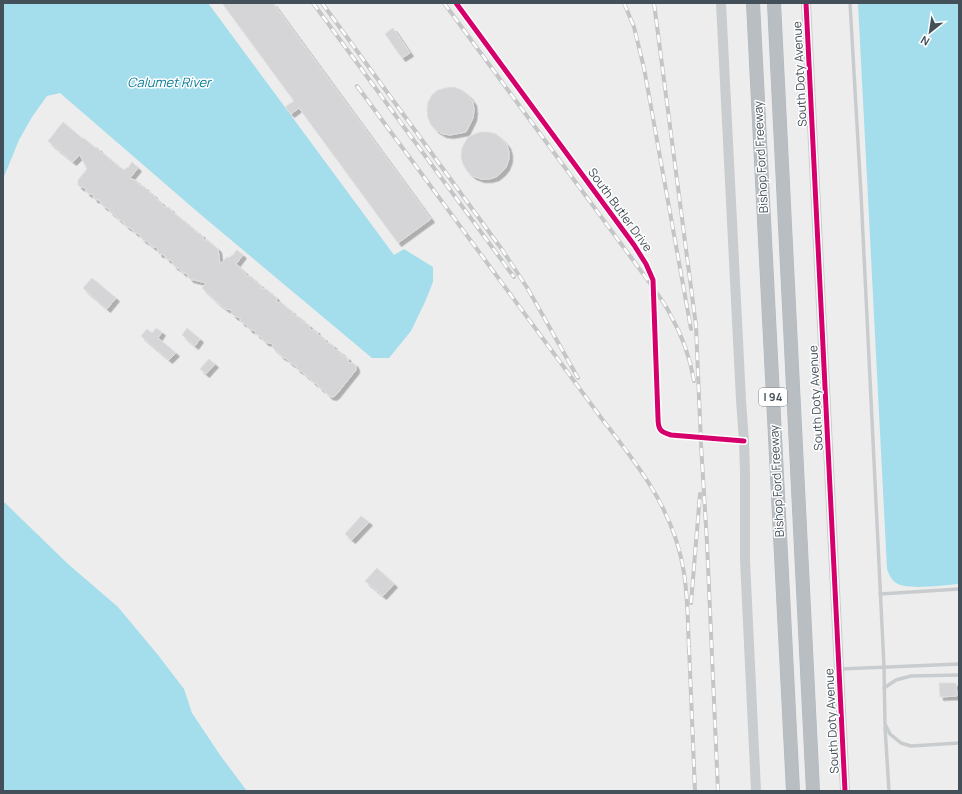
<svg xmlns="http://www.w3.org/2000/svg" width="962" height="794" font-family="Manrope,sans-serif">
<style>
.water{fill:#a4deec}
.building{fill:#d5d5d7;stroke:#dfdfe0;filter:url(#shadow)}
.lines{fill:none;stroke-linecap:round;stroke-linejoin:round}
.highway-casing{stroke:#b2b7bd;stroke-width:14}
.lane{stroke:#c9ccce;stroke-width:3.5}
.street{stroke:#c9ccce;stroke-width:7}
.secondary{stroke:#c9cdcf;stroke-width:10}
.highway{stroke:#b9bec3;stroke-width:13}
.rail-casing{stroke:#c3c5c7;stroke-width:4}
.rail{stroke:#fff;stroke-width:2.5;stroke-dasharray:8;stroke-linecap:butt}
.cycleway-casing{stroke:#fff;stroke-width:8}
.cycleway{stroke:#d6006c;stroke-width:5}
.labels{text-anchor:middle;stroke-width:3;stroke-linejoin:round;paint-order:stroke}
.shield{fill:#fff;stroke:#7c848b;stroke-width:1}
.shield-label{font-size:11px;font-weight:bold;fill:#445059}
.street-label{font-size:12px;fill:#445059;stroke:#fff}
.water-label{font-size:13px;font-style:italic;fill:#0c7c97;stroke:#fff}
</style>
<defs>
<filter id="shadow"><feDropShadow dx="3.5" dy="3.5" stdDeviation="0" flood-color="#0004"/></filter>
</defs>
<rect width="100%" height="100%" fill="#eeeded"/>
<g class="water">
<polygon points="3,3 208,3 394,255 404,249 433,267 433,282 425,302 411,331 389,358 372,358 200,214 60,93 47,96 32,117 19,140 3,179"/>
<path d="M858,3H959V584C944,585 910,590 898,584C892,581 889,575 887,569Z"/>
<polygon points="3,501 68,564 118,607 158,655 184,689 192,713 220,755 247,791 3,791"/>
</g>
<g class="building">
<polygon points="222,3 273,3 431,219 398,243 299,108 291,114 285,107 294,101"/>
<polygon points="393,28 410,53 402,58 385,34"/>
<polygon points="454,87 462,90 468,95 473,102 474,110 473,118 466,132 450,135 443,134 436,130 431,125 428,118 427,110 428,102 432,95 438,90 446,88"/>
<polygon points="63,122 83,139 84,138 94,147 98,148 101,153 106,155 109,159 114,162 118,167 120,167 124,170 127,167 128,168 132,162 138,168 130,178 137,181 138,184 145,187 147,191 153,194 156,199 160,201 162,203 162,206 170,208 173,213 177,215 183,221 185,221 189,226 193,228 196,232 201,234 204,240 207,240 209,241 211,244 216,247 218,249 220,264 227,257 229,258 232,255 232,256 237,250 243,255 236,264 245,272 246,276 252,277 256,282 261,285 261,288 268,290 271,294 276,297 277,303 281,302 285,306 285,307 292,311 294,315 301,318 302,321 309,325 310,330 316,330 318,335 324,338 326,343 329,343 333,345 334,349 341,352 342,356 347,357 349,363 354,363 356,367 356,370 336,395 333,397 329,396 323,389 321,389 316,383 314,383 311,380 311,379 305,375 301,371 297,369 296,366 289,362 287,359 281,356 278,352 275,350 272,347 273,344 265,342 260,336 259,336 256,334 255,331 249,329 247,325 241,322 240,318 234,316 232,314 232,310 226,309 217,302 202,288 206,283 190,279 186,273 183,273 178,268 174,266 172,261 167,259 163,254 159,254 157,247 153,247 146,241 143,240 138,233 136,233 134,232 132,229 126,226 123,222 118,219 116,216 110,212 109,209 103,206 99,200 94,199 93,194 89,194 86,192 86,188 80,187 78,185 78,180 87,169 80,155 73,162 48,141"/>
<polygon points="480,132 488,132 496,134 502,139 507,145 509,152 509,159 506,167 502,172 496,177 489,179 481,179 473,176 467,171 463,164 461,156 462,148 468,137"/>
<polygon points="92,278 116,298 107,309 83,288"/>
<polygon points="156,328 162,332 158,338 176,353 169,360 141,336 147,329 152,333"/>
<polygon points="187,328 200,339 195,346 182,335"/>
<polygon points="209,359 215,364 206,374 200,369"/>
<polygon points="361,516 369,522 352,540 345,534"/>
<polygon points="377,568 394,584 383,596 365,581"/>
<polygon points="939,683 956,683 957,696 940,697"/>
</g>
<g class="lines">
<g class="highway-casing">
<g id="highway">
<polyline points="753,3 793,791"/>
<polyline points="774,3 813,791"/>
</g>
</g>
<g class="lane">
<polyline points="850,3 861,194 884,667 885,724 890,734 901,743 911,746 959,743"/>
<polyline points="880,594 959,589"/>
<polyline points="840,669 959,664"/>
<polyline points="884,688 896,680 911,676 959,675"/>
<polyline points="885,727 889,791"/>
</g>
<path class="street" d="M456,3L634,245L646,264L653,280L658,418C658,429 660,432 671,435L744,441"/>
<g class="secondary">
<polyline points="721,3 741,400 744,441 745,473 745,560 756,791"/>
<polyline points="806,3 845,791"/>
</g>
<use href="#highway" class="highway"/>
<g class="rail-casing">
<g id="rail">
<polyline points="313,3 514,277"/>
<polyline points="322,3 503,251 528,289 578,378"/>
<path d="M444,3L655,290C660,298 666,305 670,314C682,335 690,357 694,381"/>
<polyline points="624,3 634,27 644,68 691,329"/>
<polyline points="654,3 696,326 701,444 707,543 718,791"/>
<path d="M357,86L602,419C639,466 675,512 684,573C688,599 688,626 689,652"/>
<polyline points="691,603 700,494"/>
<polyline points="689,647 695,791"/>
</g>
</g>
<use href="#rail" class="rail"/>
<g class="cycleway-casing">
<g id="cycleway">
<path d="M456,3L634,245L646,264L653,280L658,418C658,429 660,432 671,435L744,441"/>
<polyline points="806,3 845,791"/>
</g>
</g>
<use href="#cycleway" class="cycleway"/>
</g>
<g class="labels">
<rect class="shield" x="759" y="388" width="28" height="18" rx="3"/>
<g class="shield-label">
<text x="773" y="401">I 94</text>
</g>
<g class="street-label">
<text transform="translate(800 74) rotate(-93)" y="4">South Doty Avenue</text>
<text transform="translate(761 157) rotate(-93)" y="4">Bishop Ford Freeway</text>
<text transform="translate(620 210) rotate(54)" y="4">South Butler Drive</text>
<text transform="translate(816 398) rotate(-93)" y="4">South Doty Avenue</text>
<text transform="translate(777 481) rotate(-93)" y="4">Bishop Ford Freeway</text>
<text transform="translate(832 721) rotate(-93)" y="4">South Doty Avenue</text>
</g>
<g class="water-label">
<text x="169" y="87">Calumet River</text>
</g>
</g>
<rect width="962" height="794" fill="none" stroke="#445059" stroke-width="8"/>
<g transform="translate(930 32) rotate(210)" stroke="#ffffff" stroke-width="3" paint-order="stroke">
<path d="M0-3L7 15L0 10L-7 15Z" fill="#445059"/>
<text y="-6" font-size="11" font-weight="bold" text-anchor="middle" fill="#445059">N</text>
</g>
</svg>
